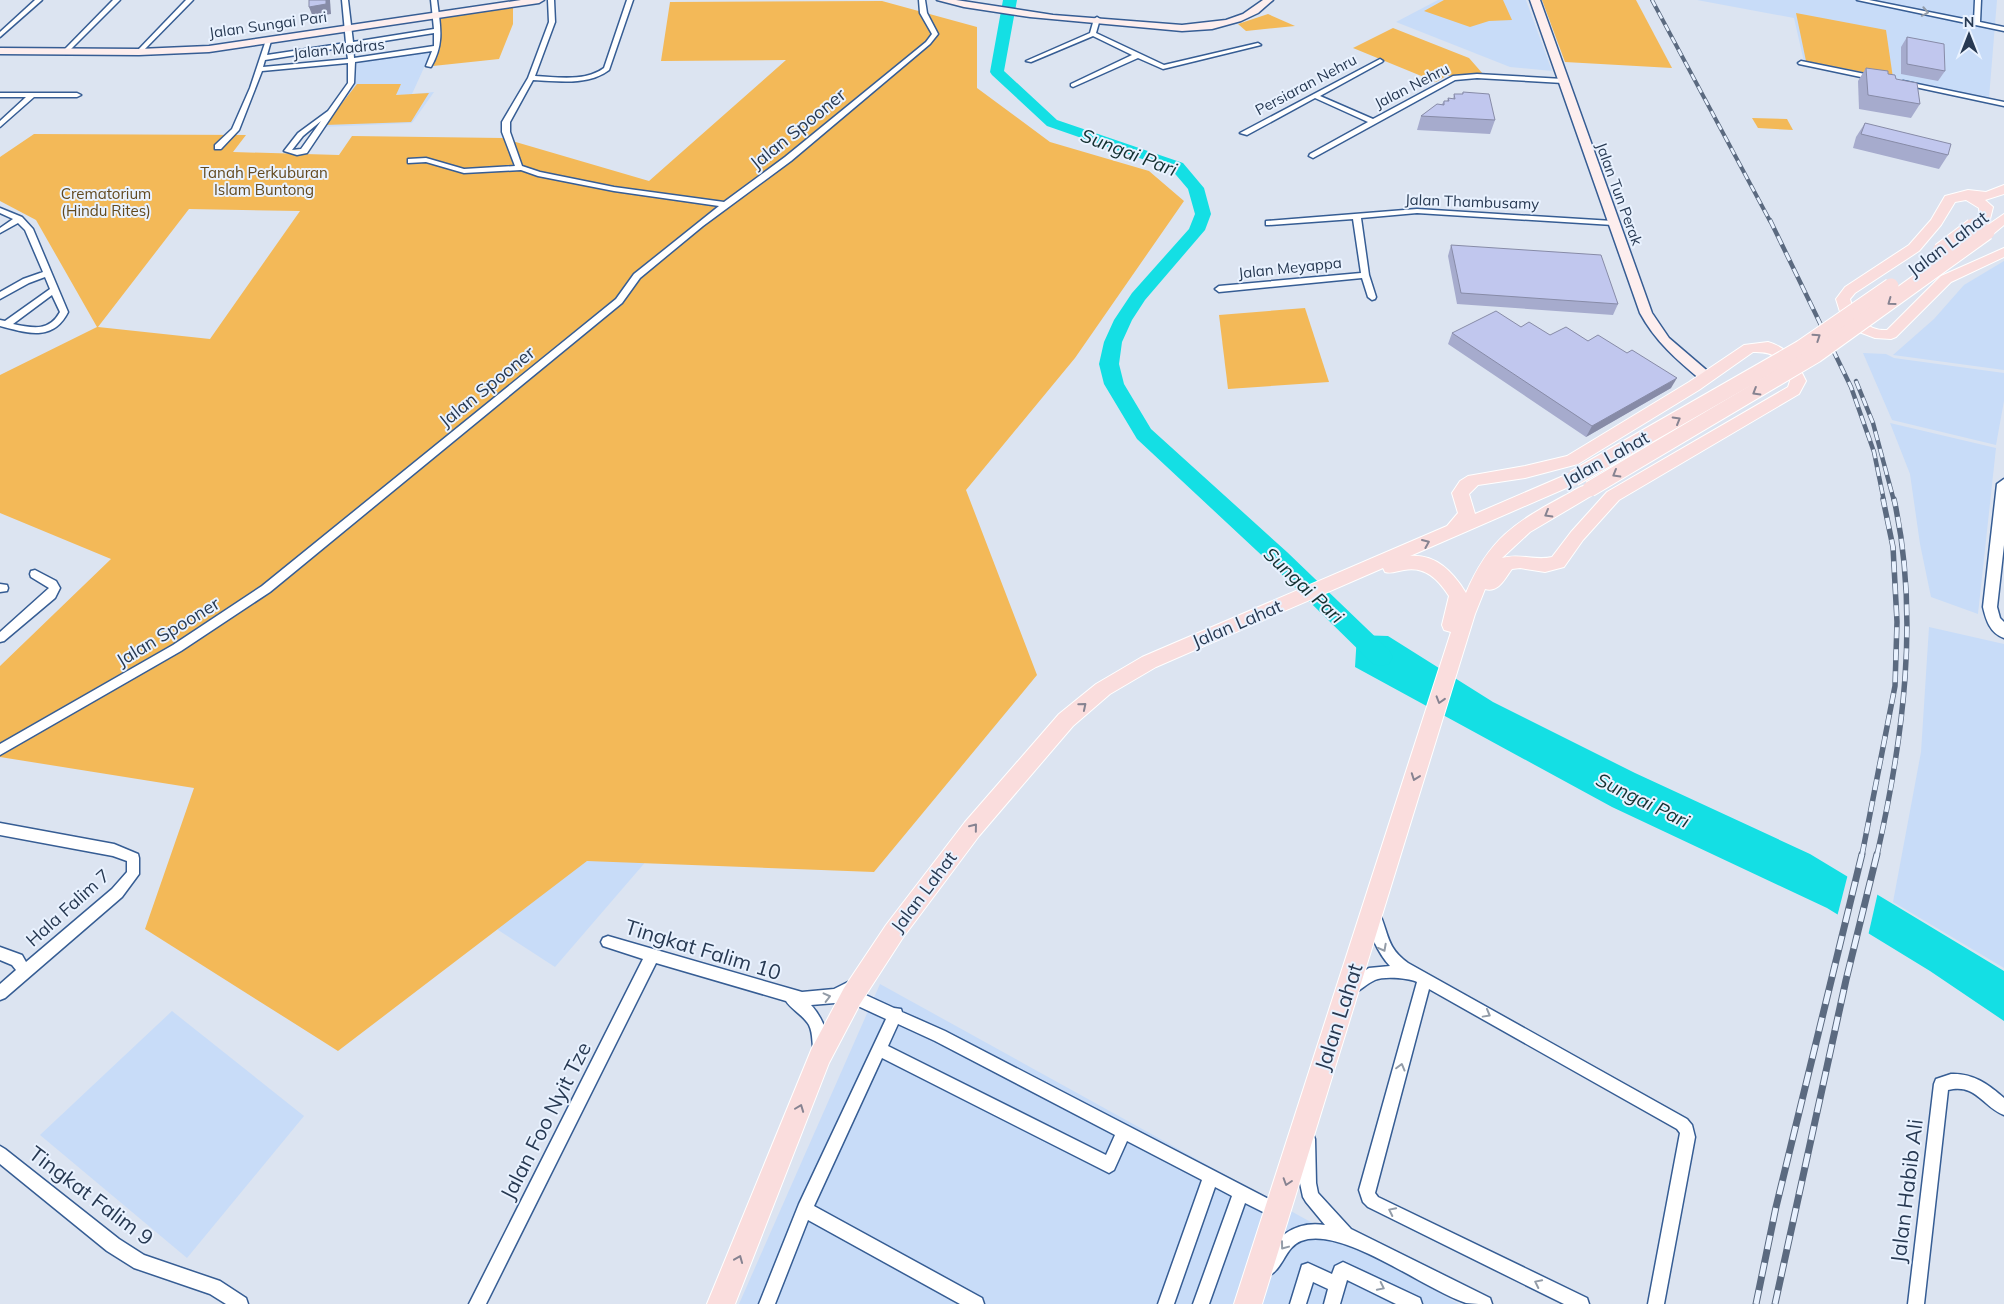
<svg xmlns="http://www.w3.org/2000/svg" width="2004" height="1304" font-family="Mulish,sans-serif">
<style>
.built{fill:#c8dcf8}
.green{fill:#f3b958;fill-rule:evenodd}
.water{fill:#14dfe4}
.pier{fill:#dce4f1}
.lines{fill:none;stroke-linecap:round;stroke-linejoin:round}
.river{fill:#14dfe4;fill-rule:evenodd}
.minor-casing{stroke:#365d94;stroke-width:3}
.tertiary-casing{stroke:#365d94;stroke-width:3}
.secondary-casing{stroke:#365d94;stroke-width:3}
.primary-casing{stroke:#fff;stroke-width:2}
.minor{fill:#fff;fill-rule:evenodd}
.tertiary{fill:#fff;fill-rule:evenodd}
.secondary{fill:#fdeeee;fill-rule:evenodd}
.primary{fill:#fadddd;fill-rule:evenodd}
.rail-far3-casing{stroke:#5b6a80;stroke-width:4}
.rail-far2-casing{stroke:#5b6a80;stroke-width:4.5}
.rail-far1-casing{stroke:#5b6a80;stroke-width:5.5}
.rail-casing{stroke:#5b6a80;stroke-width:7}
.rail-far3{stroke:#e9f2ff;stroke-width:2.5;stroke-dasharray:7;stroke-linecap:butt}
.rail-far2{stroke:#e9f2ff;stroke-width:3;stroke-dasharray:9;stroke-linecap:butt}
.rail-far1{stroke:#e9f2ff;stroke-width:4;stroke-dasharray:11;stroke-linecap:butt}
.rail{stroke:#e9f2ff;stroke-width:5;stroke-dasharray:14;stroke-linecap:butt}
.primary-bridge-casing{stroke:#fff;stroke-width:17;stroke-linecap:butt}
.primary-bridge{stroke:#fadddd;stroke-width:15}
.wall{fill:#a6abcd}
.shaded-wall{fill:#878ba7}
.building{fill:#c1c7ee;stroke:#878ba7}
.oneway{stroke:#939ca8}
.oneway2{stroke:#868391}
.labels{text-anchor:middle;stroke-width:4;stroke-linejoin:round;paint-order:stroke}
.far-street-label{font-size:15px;fill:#273952;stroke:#e9f2ff}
.far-park-label{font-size:15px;fill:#62491f;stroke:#e9f2ff}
.street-label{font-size:18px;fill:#273952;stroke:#e9f2ff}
.water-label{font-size:19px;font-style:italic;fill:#143031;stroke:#e9f2ff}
.near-street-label{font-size:21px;fill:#273952;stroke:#e9f2ff}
</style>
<rect width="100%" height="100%" fill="#dce4f1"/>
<g class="built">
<polygon points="1438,0 1526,0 1552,71 1510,67 1396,22"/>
<polygon points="1697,0 1997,0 1989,98 1804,62 1794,18"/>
<polygon points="432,50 412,94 434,92 412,123 323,127 355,83 357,63"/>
<polygon points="2004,261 2004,370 1893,355 1934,319 1964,285"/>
<polygon points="1863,353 1886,354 1894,358 2004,373 2004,401 1996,445 1892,420"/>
<polygon points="1890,423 1996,448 1978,614 1931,597 1920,544 1910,474"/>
<polygon points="1929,627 2004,644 2004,968 1893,902 1921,752"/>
<polygon points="723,772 555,967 489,924"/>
<polygon points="880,984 1459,1304 739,1304"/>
<polygon points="172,1011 304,1116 187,1258 40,1135"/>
</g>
<g class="green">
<polygon points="1444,0 1503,0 1512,20 1489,21 1470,27 1424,11"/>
<polygon points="1542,0 1636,0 1672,68 1565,62"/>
<path d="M882,1L977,27V88L1050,142L1149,171L1184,201L1075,358L966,490L1037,675L874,872L587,861L338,1051L145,929L194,788L0,757V666L111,559L0,513V375L97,327L36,220L0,201V157L34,134L246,135L233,152L339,155L352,136L502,138L649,181L786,60L661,61L670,2ZM189,209L300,211L210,339L98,327Z"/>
<polygon points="513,5 513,24 499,59 433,66 441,42 438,31 439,17"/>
<polygon points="1796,13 1886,30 1893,78 1806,61"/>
<polygon points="1268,14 1295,26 1246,31 1238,24"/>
<polygon points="1393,28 1469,58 1483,74 1446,76 1436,82 1353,48"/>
<polygon points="357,84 401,84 396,95 429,93 411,122 325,125"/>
<polygon points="1752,118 1787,119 1793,130 1758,128"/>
<polygon points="1305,308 1329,382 1228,389 1219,315"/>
</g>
<polygon class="water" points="1357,635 1388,636 1493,702 1635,773 1810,854 2004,971 2004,1021 1930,971 1827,908 1612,807 1355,667"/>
<polygon class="pier" points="1848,874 1878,892 1868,936 1837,917"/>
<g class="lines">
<polygon class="river" points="1003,0 1017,0 1004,71 1057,120 1183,163 1204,188 1211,214 1205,230 1145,300 1132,320 1122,342 1119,364 1124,384 1151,429 1287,552 1389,650 1393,657 1389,664 1381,666 1373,664 1271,564 1137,439 1104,384 1099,364 1104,342 1114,320 1132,293 1189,229 1195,214 1188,189 1171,169 1047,126 992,75 990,72"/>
<g class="minor-casing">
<g id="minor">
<polygon points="35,0 42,0 0,37 0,32"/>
<polygon points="113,0 120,0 68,52 64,52 64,50"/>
<polygon points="186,0 193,0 141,53 137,53 137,51"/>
<path d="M342,0H348L353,42L434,29L431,0H437C440,26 445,43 431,67L426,66L432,51L355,62L354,83L307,153L297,155L284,151L298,133L328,111L348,83V63L262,71L239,130L221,149H215V145L232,129L250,88L266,40L271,41L267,55L346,43ZM434,33V46L354,58L353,46ZM346,47L348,59L263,67L265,60ZM321,121L301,149L292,150L303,136Z"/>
<path d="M548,0H554L555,22L535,76C557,77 585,82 604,68L627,0H633L609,70C588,86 558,81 533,80L510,122V132L522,166L540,172L614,187L724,202L785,157L926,42L932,34L920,13L919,0H925L927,13L938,34L930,44L791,161L703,226L640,278L622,303L270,592L181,651L0,755V744L173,645L262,586L616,299L634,274L719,206L614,191L538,176L521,170L464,173L426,162L408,163V159L426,158L464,169L515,166L502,132V122L528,78L549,22Z"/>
<polygon points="1857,0 1869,0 1974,21 1975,0 1981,0 1980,22 2004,27 2004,31"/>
<polygon points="1097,17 1100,19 1096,33 1164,65 1258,43 1261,45 1163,69 1138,58 1073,87 1071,86 1071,84 1132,55 1093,36 1031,62 1026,61 1090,33 1094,19"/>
<polygon points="1380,59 1383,61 1382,62 1320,96 1373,119 1453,76 1477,74 1563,79 1566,81 1563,83 1477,78 1455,80 1313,158 1309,156 1310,154 1368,122 1315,98 1247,135 1240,133"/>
<polygon points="1801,61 1875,76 1878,78 1875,80 1799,64 1798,63"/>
<polygon points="1903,81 2004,102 2004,106 1901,84 1901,82"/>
<polygon points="0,93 77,93 81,95 77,97 34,97 0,127 0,121 26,97 0,97"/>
<path d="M0,208L22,217L33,229L68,312C53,342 27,333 0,326V320L5,321L50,289L45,277L29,283L0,299V292L23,279L43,272L25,230L18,223L0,233V228L13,219L0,213ZM52,295L60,312C49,332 33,328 13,324Z"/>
<polygon points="1417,209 1613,221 1617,223 1613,225 1417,213 1361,218 1369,275 1376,297 1375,299 1372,300 1368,297 1362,278 1219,292 1215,289 1219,286 1361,273 1353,219 1269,225 1266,225 1266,221"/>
<polygon points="35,570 56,581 60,588 55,598 4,641 0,642 0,632 49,588 31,577 30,574 31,571"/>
<polygon points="0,584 7,585 8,588 7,591 0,592"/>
<polygon points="0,823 114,844 138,854 139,858 139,874 122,897 5,998 0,1000 0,984 16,970 12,965 0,960 0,947 22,955 26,962 112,889 127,872 127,861 113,856 0,835"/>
<path d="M1374,910L1379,912C1389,934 1386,947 1408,963L1687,1119L1692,1125L1695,1137L1664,1304H1648L1680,1133L1677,1129L1429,989L1375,1193L1378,1197L1587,1298L1589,1304H1564L1368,1207L1363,1202L1359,1190L1417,982C1409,978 1384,976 1375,980C1366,984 1360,991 1351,995L1346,993L1344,988L1346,983L1369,968L1390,966C1380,956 1363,925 1369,912Z"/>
<path d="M608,936L802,992L834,989L854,979L859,981L861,986L857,991L894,1008L901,1009L902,1012L945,1031L1282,1206L1285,1211L1282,1216L1277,1219L1245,1203L1209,1304H1193L1232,1196L1215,1187L1174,1304H1158L1202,1180L1127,1141L1114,1170L1109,1173L882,1058L814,1206L982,1298L984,1304H960L808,1220L775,1304H759L799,1204L886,1019L847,1001L846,998L835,1003L811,1005C822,1017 832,1038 825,1054L820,1056L815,1054C811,1045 814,1035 809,1025C803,1015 792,1010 786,1001L656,963L486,1304H469L643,959L603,946L601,942L603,938ZM898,1024L935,1041L1115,1135L1106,1155L888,1046Z"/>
<path d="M1951,1074C1973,1073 1988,1084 2004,1098V1115C1982,1106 1976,1083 1948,1090L1924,1304H1908L1934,1084L1936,1079Z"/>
<path d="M1308,1132L1313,1134L1315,1139L1316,1183L1318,1193L1351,1229L1490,1298L1492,1304C1484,1304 1473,1304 1466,1303C1425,1290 1342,1225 1301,1241C1285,1247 1283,1270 1268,1276L1262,1274L1260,1268C1272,1239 1293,1220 1325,1225L1306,1202L1303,1197L1300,1183L1301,1139L1303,1134Z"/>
<polygon points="0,1146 5,1149 119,1239 144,1255 220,1281 246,1298 248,1304 226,1304 210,1294 134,1268 107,1251 0,1164"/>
<polygon points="1343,1262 1420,1298 1422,1304 1396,1304 1347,1280 1340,1304 1324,1304 1328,1289 1313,1282 1306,1304 1290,1304 1302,1265 1308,1263 1332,1274 1335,1266"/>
</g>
</g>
<g class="tertiary-casing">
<path id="tertiary" d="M2004,479V545L1997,607L2000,618L2004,622V638C1990,633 1986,620 1983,607L1997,484Z"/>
</g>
<g class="secondary-casing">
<g id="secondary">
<polygon points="521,0 544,0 539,3 209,52 139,55 0,54 0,48 139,49 209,46"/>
<polygon points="937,0 956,0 1053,15 1182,25 1226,20 1243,14 1263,0 1273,0 1258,13 1241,21 1212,29 1182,31 1030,17 964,7"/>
<path d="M1530,0H1540L1652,313L1669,338L1711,374L1713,377L1711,380H1701C1677,360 1655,341 1640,313Z"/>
</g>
</g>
<g class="primary-casing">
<g id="primary">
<path d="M2004,185V194L1985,200L1993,207L1990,219H1980L1979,208L1966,200L1955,202L1941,225L1919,251L1855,293L1850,299C1854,317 1868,331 1887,330L1941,276L2004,248V257L1951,282L1896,337L1891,339L1875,338L1854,330L1841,315L1836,299L1845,287L1909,245L1931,220L1945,196L1968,190L1986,192Z"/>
<polygon points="2004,214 2004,225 1992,235 1982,235 1980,232 1982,229"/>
<path d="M1768,342C1789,348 1797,362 1806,381L1799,394L1619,500L1583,540L1564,567L1545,572L1520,568L1512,569C1505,578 1499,593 1485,589L1475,614L1262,1304H1234L1451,632L1444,630L1442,625L1449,596C1438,579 1425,566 1404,570C1397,571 1392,574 1385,572L1383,568L1156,667L1110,694L1073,726L979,836L902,939L860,1004L829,1063L735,1304H707L812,1048L844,988L886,925L965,822L1059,714L1096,684L1142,657L1447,526L1458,513L1452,493L1460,481L1468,476L1525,466L1567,456L1689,382L1744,345ZM1753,352C1777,351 1781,360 1790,381L1788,387L1607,492L1571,532L1552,557C1535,561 1520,553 1502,558L1530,532L1596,493L1598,489L1596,485C1584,482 1574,491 1564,496C1514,523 1489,539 1466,593C1453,572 1436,554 1410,556L1580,482L1582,478L1580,474H1568L1475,514L1469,494L1478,485L1525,478L1578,464L1699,390Z"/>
</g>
</g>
<use href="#minor" class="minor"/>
<use href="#tertiary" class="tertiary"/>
<use href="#secondary" class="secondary"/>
<use href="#primary" class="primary"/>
<g class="rail-far3-casing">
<polyline id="rail-far3" points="1652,0 1770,221"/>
</g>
<g class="rail-far2-casing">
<g id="rail-far2">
<polyline points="1770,220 1851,387 1874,452 1884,501"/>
<polyline points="1856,381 1873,423 1894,501"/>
</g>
</g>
<g class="rail-far1-casing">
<g id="rail-far1">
<polyline points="1862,855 1895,686 1897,622 1893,547 1883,499"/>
<path d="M1877,855C1903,740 1920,616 1894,499"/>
</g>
</g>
<g class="rail-casing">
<g id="rail">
<polyline points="1756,1304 1776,1207 1862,854"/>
<polyline points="1775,1304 1846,980 1877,854"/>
</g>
</g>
<use href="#rail-far3" class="rail-far3"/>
<use href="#rail-far2" class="rail-far2"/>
<use href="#rail-far1" class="rail-far1"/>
<use href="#rail" class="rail"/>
<g class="primary-bridge-casing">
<g id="primary-bridge">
<polyline points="1940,251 1973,226"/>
<polyline points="1574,478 1801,348 1891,286"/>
<polyline points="1590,489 1816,355 1987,232"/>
</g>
</g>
<use href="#primary-bridge" class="primary-bridge"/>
</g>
<g class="wall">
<polygon points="1907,37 1945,71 1938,81 1901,74 1901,47"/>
<polygon points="1866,68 1888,74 1896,79 1920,104 1911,118 1859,109 1858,81"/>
<polygon points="1463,92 1495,120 1490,134 1417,130 1421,116 1442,104 1444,101 1447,101 1448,98 1453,99 1454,94 1462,94"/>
<polygon points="1865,123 1948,155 1939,169 1853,148 1856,137"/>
<polygon points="1451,245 1618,304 1613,315 1457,304 1448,256"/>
<polygon points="1521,327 1550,335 1588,341 1671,388 1586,437 1448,344 1452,333"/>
</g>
<g class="shaded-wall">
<polygon points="326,0 330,0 331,14 313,17 309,7"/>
<polygon points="1677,378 1671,388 1586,437 1592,426"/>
</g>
<g class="building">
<polygon points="309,0 326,0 326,4 309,7"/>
<polygon points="1907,37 1944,44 1945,71 1907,64"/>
<polygon points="1866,68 1888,71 1888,74 1895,75 1896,79 1917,83 1920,104 1868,95"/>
<polygon points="1463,92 1489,94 1495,120 1421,116 1437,104 1444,105 1444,101 1449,101 1448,98 1455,99 1454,94 1463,94"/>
<polygon points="1865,123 1951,144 1948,155 1861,134"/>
<polygon points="1451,245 1601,255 1618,304 1461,293"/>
<polygon points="1496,311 1521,327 1529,322 1550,335 1566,327 1588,341 1598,335 1627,353 1632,350 1677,378 1592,426 1452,333"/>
</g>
<defs><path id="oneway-chevron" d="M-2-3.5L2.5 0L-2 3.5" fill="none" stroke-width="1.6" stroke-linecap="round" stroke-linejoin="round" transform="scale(1.25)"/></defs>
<g class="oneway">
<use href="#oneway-chevron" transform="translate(1925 12) rotate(11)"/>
<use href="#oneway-chevron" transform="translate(1383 948) rotate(62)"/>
<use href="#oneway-chevron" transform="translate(827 997) rotate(-14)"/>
<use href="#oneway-chevron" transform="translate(1487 1014) rotate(29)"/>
<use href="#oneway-chevron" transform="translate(1401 1067) rotate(-75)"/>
<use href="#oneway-chevron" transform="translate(1392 1211) rotate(-154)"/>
<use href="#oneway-chevron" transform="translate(1284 1246) rotate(127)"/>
<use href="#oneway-chevron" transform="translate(1538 1283) rotate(-154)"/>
<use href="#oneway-chevron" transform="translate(1381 1287) rotate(26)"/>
</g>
<g class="oneway2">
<use href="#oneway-chevron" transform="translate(1891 302) rotate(144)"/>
<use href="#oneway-chevron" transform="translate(1817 337) rotate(-34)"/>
<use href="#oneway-chevron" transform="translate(1756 392) rotate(149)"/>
<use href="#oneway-chevron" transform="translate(1677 420) rotate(-30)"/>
<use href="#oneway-chevron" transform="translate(1616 474) rotate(150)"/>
<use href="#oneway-chevron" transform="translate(1548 514) rotate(150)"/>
<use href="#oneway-chevron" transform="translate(1426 543) rotate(-23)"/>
<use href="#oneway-chevron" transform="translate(1440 700) rotate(107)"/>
<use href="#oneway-chevron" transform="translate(1083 706) rotate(-40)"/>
<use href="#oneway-chevron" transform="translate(1415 777) rotate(110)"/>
<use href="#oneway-chevron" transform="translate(974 827) rotate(-51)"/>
<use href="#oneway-chevron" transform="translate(800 1108) rotate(-69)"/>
<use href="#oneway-chevron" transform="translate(1287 1182) rotate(108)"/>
<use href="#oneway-chevron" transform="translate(739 1259) rotate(-68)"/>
</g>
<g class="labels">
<g class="far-street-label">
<text transform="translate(268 25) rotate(-8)" y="5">Jalan Sungai Pari</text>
<text transform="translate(339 49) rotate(-6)" y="5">Jalan Madras</text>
<text transform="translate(1306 85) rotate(-28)" y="5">Persiaran Nehru</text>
<text transform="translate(1412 86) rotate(-27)" y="5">Jalan Nehru</text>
<text transform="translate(1619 194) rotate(70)" y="5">Jalan Tun Perak</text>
<text transform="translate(1472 202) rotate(2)" y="5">Jalan Thambusamy</text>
<text transform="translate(1290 268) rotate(-6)" y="5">Jalan Meyappa</text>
</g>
<g class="far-park-label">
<text x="264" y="178">Tanah Perkuburan<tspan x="264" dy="17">Islam Buntong</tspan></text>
<text x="106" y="199">Crematorium<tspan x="106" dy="17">(Hindu Rites)</tspan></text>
</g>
<g class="street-label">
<text transform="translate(798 129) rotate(-39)" y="6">Jalan Spooner</text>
<text transform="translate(1948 244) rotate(-37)" y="6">Jalan Lahat</text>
<text transform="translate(487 387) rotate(-39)" y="6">Jalan Spooner</text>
<text transform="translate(1606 459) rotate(-29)" y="6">Jalan Lahat</text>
<text transform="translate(1237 624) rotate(-23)" y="6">Jalan Lahat</text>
<text transform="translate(168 632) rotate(-31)" y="6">Jalan Spooner</text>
<text transform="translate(924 892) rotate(-53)" y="6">Jalan Lahat</text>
<text transform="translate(68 908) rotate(-42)" y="6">Hala Falim 7</text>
</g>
<g class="water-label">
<text transform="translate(1129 152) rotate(21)" y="7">Sungai Pari</text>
<text transform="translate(1304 585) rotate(43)" y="7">Sungai Pari</text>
<text transform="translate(1643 800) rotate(26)" y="7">Sungai Pari</text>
</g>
<g class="near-street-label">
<text transform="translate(703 950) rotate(17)" y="7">Tingkat Falim 10</text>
<text transform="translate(1339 1017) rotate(-72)" y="7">Jalan Lahat</text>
<text transform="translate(546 1121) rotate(-63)" y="7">Jalan Foo Nyit Tze</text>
<text transform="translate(1907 1191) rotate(-83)" y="7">Jalan Habib Ali</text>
<text transform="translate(91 1196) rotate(37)" y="7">Tingkat Falim 9</text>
</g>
</g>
<g transform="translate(1969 35)" stroke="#e9f2ff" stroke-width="4" paint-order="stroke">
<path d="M0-4L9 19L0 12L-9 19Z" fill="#273952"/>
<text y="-8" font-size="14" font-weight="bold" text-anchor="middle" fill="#273952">N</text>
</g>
</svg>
